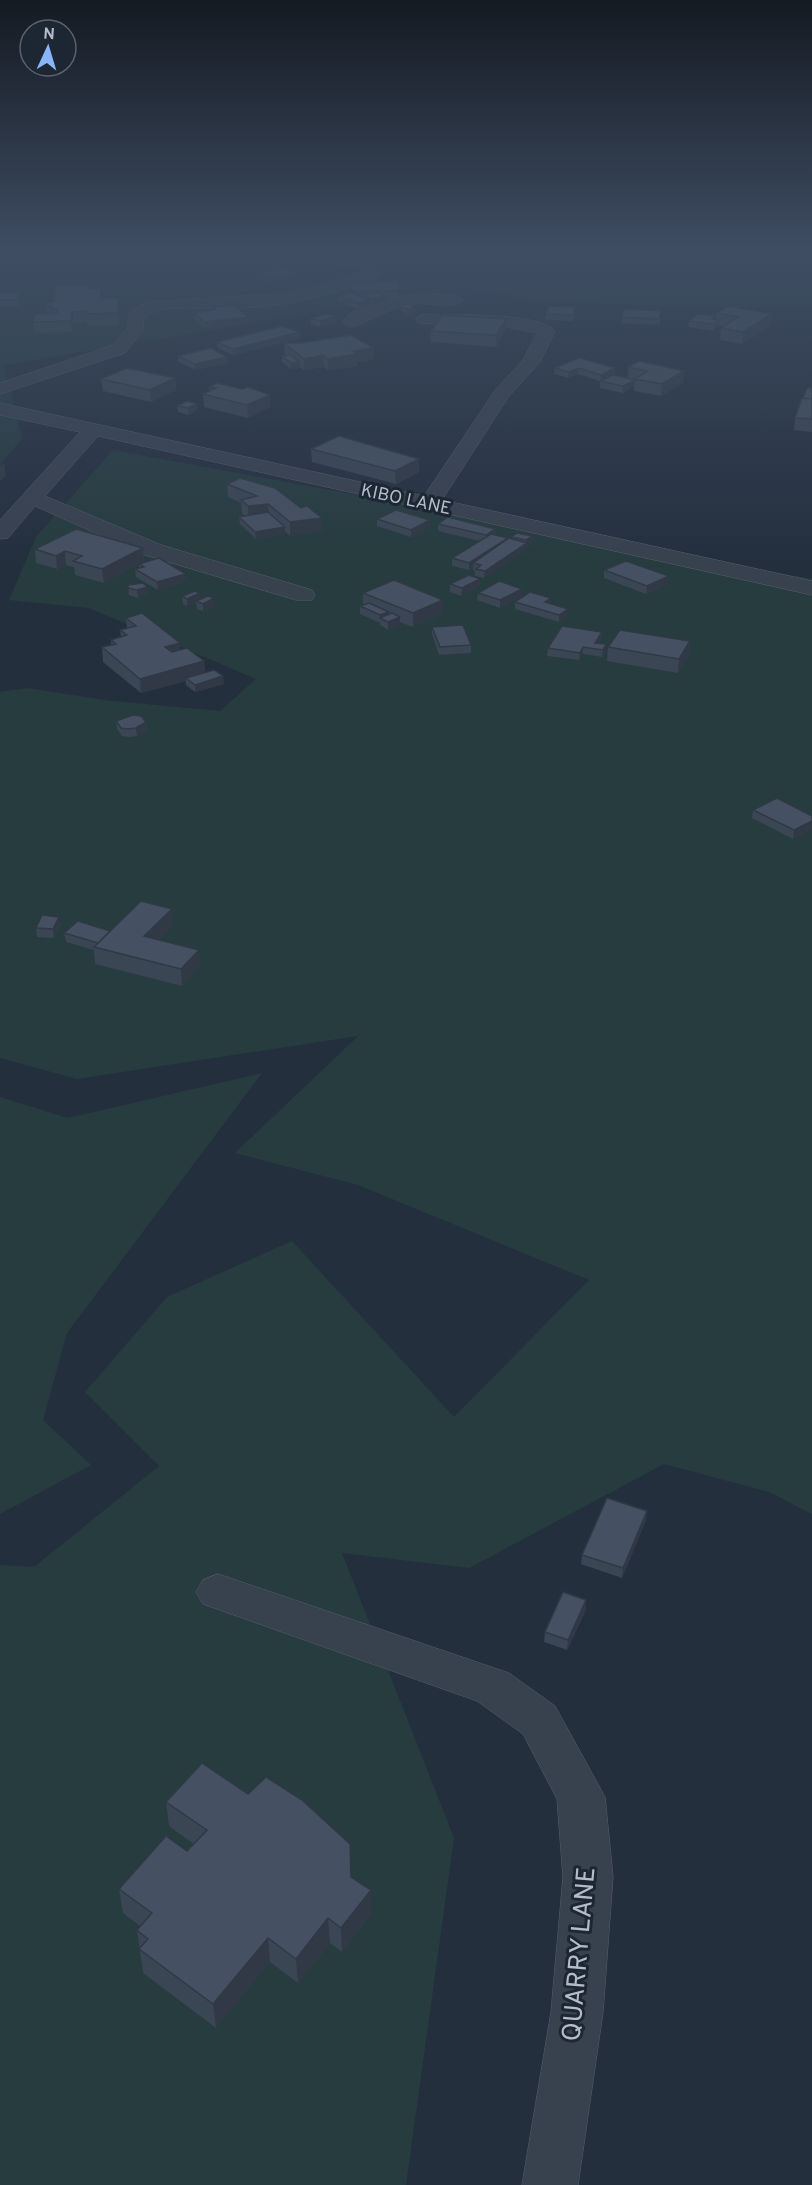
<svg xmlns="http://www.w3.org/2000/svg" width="812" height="2185" font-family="Overpass,sans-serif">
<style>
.green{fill:#263c3f}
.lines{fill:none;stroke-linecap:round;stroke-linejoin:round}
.minor-casing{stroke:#565f6c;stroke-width:1}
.minor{fill:#38414e;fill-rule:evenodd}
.wall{fill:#3b4654}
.shaded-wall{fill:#303945}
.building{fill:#455162;stroke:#303945;stroke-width:1.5}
.labels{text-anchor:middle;stroke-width:6;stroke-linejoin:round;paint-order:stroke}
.far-street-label{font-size:18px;fill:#b4bcc9;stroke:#1d2633}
.near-street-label{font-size:26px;fill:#b4bcc9;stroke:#1d2633}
</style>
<rect width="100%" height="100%" fill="#242f3e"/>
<g class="green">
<polygon points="0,253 812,253 812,307 684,307 532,301 466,287 3,365 22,439 0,464"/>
<polygon points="113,450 812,579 812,1514 769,1492 664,1464 469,1568 342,1553 454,1838 406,2185 0,2185 0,1565 34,1567 159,1466 85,1392 167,1297 292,1241 454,1417 589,1280 358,1185 235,1153 358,1036 77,1079 0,1058 0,692 28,688 104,700 220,711 256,679 89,608 9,600 36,537"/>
<polygon points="262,1073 67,1333 43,1420 91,1465 0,1514 0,1097 68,1118"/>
</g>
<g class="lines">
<g class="minor-casing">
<g id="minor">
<path d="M373,268L381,273L379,276C334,295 288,306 240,308C212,309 184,306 157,310L144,317L143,330L125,353L0,394V383L113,345L127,329L130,312L147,302L289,293L335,282Z"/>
<path d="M426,293L456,295L464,300C456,310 426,302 413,304C389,306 372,322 350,327L342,322C356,302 403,295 426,293Z"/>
<path d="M424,314C449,315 541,312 555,331L540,362L509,396L442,500L812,581V595L98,436L45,496L161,545L312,590L315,595L312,600H296L145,555L35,506L8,538L0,539V520L80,432L0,415V403L424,496L496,389L523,360L537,333L506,327L418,323L416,319Z"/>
<polygon points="218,1574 509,1673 555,1706 605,1797 613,1877 603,2012 578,2185 522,2185 551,2012 563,1877 557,1799 523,1734 477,1701 203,1604 196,1592 203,1580"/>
</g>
</g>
<use href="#minor" class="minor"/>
</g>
<g class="wall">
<polygon points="301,253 371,253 371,260 370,260 370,266 334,268 332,263 326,260"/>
<polygon points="791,253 812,253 812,262 790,261"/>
<polygon points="257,273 297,279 269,285 257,279"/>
<polygon points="399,281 399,297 386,297 386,302 372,305 370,304 370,306 358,309 338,301 338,295 351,292 352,282"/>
<polygon points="88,285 89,289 102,298 120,309 119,325 87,326 87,322 73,323 72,332 34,333 33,322 47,313 47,306"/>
<polygon points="0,293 21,298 18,306 0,306"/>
<polygon points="401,305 414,314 406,315 402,311"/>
<polygon points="728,306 771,325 742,344 720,340 721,328 724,326 718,325 713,331 689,327 689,321 716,319 716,313"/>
<polygon points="214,307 248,317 248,323 205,328 195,319 195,313 214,309"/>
<polygon points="575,307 573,321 545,320 546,314"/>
<polygon points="622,317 661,317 659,325 621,323"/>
<polygon points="311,318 336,322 320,327 311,324"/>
<polygon points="506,319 505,331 496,347 431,342 431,331"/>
<polygon points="300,332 301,338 233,355 217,348 217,342"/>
<polygon points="284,343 374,348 374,359 358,362 358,366 328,370 324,367 304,370 300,367 300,368 291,369 282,362 282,356 286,356 285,355"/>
<polygon points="178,356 228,363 195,370 179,362"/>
<polygon points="579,358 615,374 613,375 628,378 628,367 684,371 683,383 661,396 634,391 634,386 623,393 600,388 600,381 578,374 568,378 554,374 555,368"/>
<polygon points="175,378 176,390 151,402 103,391 101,379"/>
<polygon points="209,387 242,389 270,395 270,407 248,418 204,407 203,394 209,392"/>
<polygon points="812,388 812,432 794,430 795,418 803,398"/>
<polygon points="197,404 197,410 188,415 178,412 177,406"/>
<polygon points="311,449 419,472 396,484 312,462"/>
<polygon points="227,484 301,508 322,518 322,531 290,536 285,531 285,534 256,539 240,524 239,517 245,516 242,513 241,503 228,497"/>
<polygon points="377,519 430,520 430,527 411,537 377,526"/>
<polygon points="438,524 495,535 508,540 511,539 511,537 517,533 532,544 527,547 526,550 484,578 475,576 475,571 473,570 473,568 469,570 452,566 452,558 480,541 438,531"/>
<polygon points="143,548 144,562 186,574 187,581 158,590 136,577 135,569 139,568 139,564 104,583 75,575 74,567 66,565 57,569 36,563 35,549"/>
<polygon points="604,570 668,584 646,594 604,578"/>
<polygon points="450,584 480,586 461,596 450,592"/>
<polygon points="128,585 147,587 147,594 138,598 129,595"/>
<polygon points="363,593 443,600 443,614 413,627 400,622 400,624 388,630 380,625 380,623 360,614 360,606 363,605"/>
<polygon points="478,593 522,597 500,608 477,600"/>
<polygon points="182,596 201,599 215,606 203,611 197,609 196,602 187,606 183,604"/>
<polygon points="515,602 551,604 567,617 559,622 515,609"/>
<polygon points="126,618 181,650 204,661 205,672 224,684 195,692 186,685 186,681 141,693 103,662 102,647 111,645 111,640 121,637 120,630 127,628"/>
<polygon points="432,627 471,645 471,653 439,655 432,634"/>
<polygon points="602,632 601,639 599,643 606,652 602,657 583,654 579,660 547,656 548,648"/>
<polygon points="690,641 689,656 678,673 607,661 608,647"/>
<polygon points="116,721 146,722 147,730 137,736 129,737 122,736 117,729"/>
<polygon points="753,810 812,816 812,829 793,839 752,818"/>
<polygon points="61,925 54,938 37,937 36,928"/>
<polygon points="173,925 159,940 199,950 200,966 182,986 95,964 94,950 66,942 64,933 110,931"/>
<polygon points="646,1520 622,1578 581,1564 582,1555"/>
<polygon points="586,1610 567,1650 544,1642 545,1632"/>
<polygon points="166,1802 351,1877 371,1890 371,1914 342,1952 330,1943 298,1983 270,1962 216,2028 143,1973 137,1930 140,1926 123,1913 119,1889 187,1851 194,1844 169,1826"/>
</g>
<g class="shaded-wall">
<polygon points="0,253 12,253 13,259 0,260"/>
<polygon points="297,274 297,279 269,285 269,279"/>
<polygon points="20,292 21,298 18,306 18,300"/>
<polygon points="386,296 386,302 372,305 372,299"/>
<polygon points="119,298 120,309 119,325 118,313"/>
<polygon points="370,300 370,306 358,309 358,303"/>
<polygon points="414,308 414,314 406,315 406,309"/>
<polygon points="72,312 73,323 72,332 71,321"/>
<polygon points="772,314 771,325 742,344 743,332"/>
<polygon points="336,316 336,322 320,327 320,321"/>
<polygon points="248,317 248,323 205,328 204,322"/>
<polygon points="506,319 505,331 496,347 496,335"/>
<polygon points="719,320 718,326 713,331 713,324"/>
<polygon points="300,332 301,338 233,355 233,349"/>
<polygon points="374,348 374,359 358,362 358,366 328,370 328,359 353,351"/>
<polygon points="323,355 324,367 304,370 304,359"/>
<polygon points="227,357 228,363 195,370 195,364"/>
<polygon points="299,362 300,368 291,369 291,363"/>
<polygon points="579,368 578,374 568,378 569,372"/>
<polygon points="615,368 615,374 601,381 601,375"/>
<polygon points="684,371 683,383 661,396 662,384"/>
<polygon points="175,378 176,390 151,402 150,390"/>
<polygon points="635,380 634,386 623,393 623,386"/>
<polygon points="270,395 270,407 248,418 247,405"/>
<polygon points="197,404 197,410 188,415 188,408"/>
<polygon points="0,458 1,466 4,463 6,476 0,481"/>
<polygon points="419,459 419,472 396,484 395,471"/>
<polygon points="268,504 269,517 249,520 248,506"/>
<polygon points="322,518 322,531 290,536 290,522"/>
<polygon points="430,520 430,527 411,537 411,530"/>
<polygon points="285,527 285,534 256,539 255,532"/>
<polygon points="495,529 495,536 485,542 486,535"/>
<polygon points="532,536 532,544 527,547 526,550 484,578 485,571 526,543 526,540"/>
<polygon points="508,538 507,545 473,563 473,568 469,570 469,563"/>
<polygon points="143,548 144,562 104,583 102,569"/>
<polygon points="65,551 66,565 57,569 56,556"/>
<polygon points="186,574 187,581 158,590 157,582"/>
<polygon points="669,576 668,584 646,594 647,586"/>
<polygon points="480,579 480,586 461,596 462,588"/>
<polygon points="147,587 147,594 138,598 137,590"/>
<polygon points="522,589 522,597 500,608 500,600"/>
<polygon points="200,593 201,601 196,601 196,602 187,606 187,599"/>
<polygon points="214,598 215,606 203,611 203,604"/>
<polygon points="551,598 551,606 545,602"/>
<polygon points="443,600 443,614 413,627 413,613"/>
<polygon points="568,609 567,617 559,622 559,615"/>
<polygon points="389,612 389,619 380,618 380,623 380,615"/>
<polygon points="400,617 400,624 388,630 388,622"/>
<polygon points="602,632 601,639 596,649 595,643"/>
<polygon points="690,641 689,656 678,673 679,659"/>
<polygon points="180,643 181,657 167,661 165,647"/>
<polygon points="606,644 606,652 602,657 603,650"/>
<polygon points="583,647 583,654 579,660 580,653"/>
<polygon points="204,661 205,675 186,678 186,681 141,693 140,679"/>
<polygon points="223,676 224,684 195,692 195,685"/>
<polygon points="146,722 147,730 137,736 136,728"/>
<polygon points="812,821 812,829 793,839 794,830"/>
<polygon points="172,909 173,925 146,953 144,936"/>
<polygon points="59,917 61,925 54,938 53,929"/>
<polygon points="199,950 200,966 182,986 181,969"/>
<polygon points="647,1511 646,1520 622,1578 623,1568"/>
<polygon points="586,1600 586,1610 567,1650 568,1640"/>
<polygon points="371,1890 371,1914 342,1952 341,1928"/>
<polygon points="328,1918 330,1943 298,1983 296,1959"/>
<polygon points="268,1938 270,1962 216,2028 213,2004"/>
</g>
<g class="building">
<polygon points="332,253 368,253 370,255 334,257"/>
<polygon points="791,253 812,253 812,256 791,255"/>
<polygon points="284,268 297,274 269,279 257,273"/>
<polygon points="399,281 399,291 351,291 352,282"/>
<polygon points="56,285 88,285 88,289 101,289 100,299 119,298 118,313 86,314 86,311 72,312 71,321 33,322 34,314 57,313 57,309 51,309 52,306 47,306 47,302 53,302"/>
<polygon points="20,292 18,300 0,300 0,293"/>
<polygon points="351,292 370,300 358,303 338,295"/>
<polygon points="376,292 386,296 372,299 362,295"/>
<polygon points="410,304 414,308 406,309 401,305"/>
<polygon points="234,305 248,317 204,322 195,313 215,309 214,307"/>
<polygon points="549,306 575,307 573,315 546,314"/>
<polygon points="728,306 772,314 743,332 721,328 738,317 716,313"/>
<polygon points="624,309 661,311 659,319 622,317"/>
<polygon points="327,314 336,316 320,321 311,318"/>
<polygon points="698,314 715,316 712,319 719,320 713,324 689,321"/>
<polygon points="442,315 506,319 496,335 431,331"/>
<polygon points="282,326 300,332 233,349 217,342"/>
<polygon points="351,335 374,348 353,351 358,354 328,359 323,355 304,359 284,343 300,343"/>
<polygon points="211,348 227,357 195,364 178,356"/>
<polygon points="291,355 299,362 291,363 282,356"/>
<polygon points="579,358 615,368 601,375 579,368 569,372 555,368"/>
<polygon points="639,361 684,371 662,384 635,379 647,371 628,367"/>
<polygon points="127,368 175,378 150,390 101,379"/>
<polygon points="613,375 636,380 623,386 600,381"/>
<polygon points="217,383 242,389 248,387 270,395 247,405 203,394 216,388 209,387"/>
<polygon points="807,388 812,388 812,399 803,398"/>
<polygon points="802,398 812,399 812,419 795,418"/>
<polygon points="187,401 197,404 188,408 177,406"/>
<polygon points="339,436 419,459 395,471 311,449"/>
<polygon points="240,478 275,488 301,508 307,506 322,518 290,522 268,504 248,506 241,500 257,496 227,484"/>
<polygon points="396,510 430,520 411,530 377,519"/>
<polygon points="268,512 285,527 255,532 239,517"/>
<polygon points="448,517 495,529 486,535 438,524"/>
<polygon points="76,529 143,548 102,569 73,561 82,556 65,551 56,556 35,549"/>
<polygon points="517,533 532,536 526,540 511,537"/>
<polygon points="491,534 508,538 469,563 452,558"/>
<polygon points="509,538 527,543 485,571 476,569 481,565 473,563"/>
<polygon points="159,558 186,574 157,582 135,569 144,567 139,564"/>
<polygon points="626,561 669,576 647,586 604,570"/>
<polygon points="469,575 480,579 462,588 450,584"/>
<polygon points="394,580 443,600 413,613 363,593"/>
<polygon points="499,581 522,589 500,600 478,593"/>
<polygon points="143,583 147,587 137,590 128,588 128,585"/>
<polygon points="195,591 200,593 187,599 182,596"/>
<polygon points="530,592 551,598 545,602 568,609 559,615 515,602"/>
<polygon points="208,596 214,598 203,604 196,601"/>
<polygon points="369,603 389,612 380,615 360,606"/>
<polygon points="142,613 180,643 165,647 172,652 187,648 204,661 140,679 102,647 116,644 111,640 127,635 120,630 136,626 126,618"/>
<polygon points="392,613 400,617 388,622 380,618"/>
<polygon points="463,625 471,645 440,647 432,627"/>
<polygon points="562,626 602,632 595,643 606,644 603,650 583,647 580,653 548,648"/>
<polygon points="620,630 690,641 679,659 608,647"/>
<polygon points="214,670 223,676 195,685 186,678"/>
<polygon points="133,715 141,716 146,722 136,728 128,729 121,728 116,721"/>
<polygon points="777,798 812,816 812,821 794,830 753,810"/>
<polygon points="141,901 172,909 144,936 199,950 181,969 94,947"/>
<polygon points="42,915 59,917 53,929 36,928"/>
<polygon points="78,921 110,931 98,943 64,933"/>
<polygon points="607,1498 647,1511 623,1568 582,1555"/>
<polygon points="563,1592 586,1600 568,1640 545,1632"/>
<polygon points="202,1763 248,1794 266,1777 302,1800 350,1844 351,1877 371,1890 341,1928 328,1918 296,1959 268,1938 213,2004 139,1949 148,1939 137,1930 152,1913 119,1889 166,1836 187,1851 207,1830 166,1802"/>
</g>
<linearGradient id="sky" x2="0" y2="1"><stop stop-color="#141a22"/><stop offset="0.45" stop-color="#3f4d63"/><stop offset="1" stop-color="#3f4d63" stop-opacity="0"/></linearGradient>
<rect width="812" height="559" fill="url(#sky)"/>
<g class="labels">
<g class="far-street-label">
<text transform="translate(406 499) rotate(12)" y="6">KIBO LANE</text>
</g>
<g class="near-street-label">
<text transform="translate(578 1954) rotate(-85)" y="9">QUARRY LANE</text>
</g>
</g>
<g transform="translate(48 48) rotate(4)"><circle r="28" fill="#1d2633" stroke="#59626f" stroke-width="1.5"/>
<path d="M0-4.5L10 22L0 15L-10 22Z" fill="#8ab4f8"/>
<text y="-9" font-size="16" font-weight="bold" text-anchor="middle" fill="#b4bcc9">N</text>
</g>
</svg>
